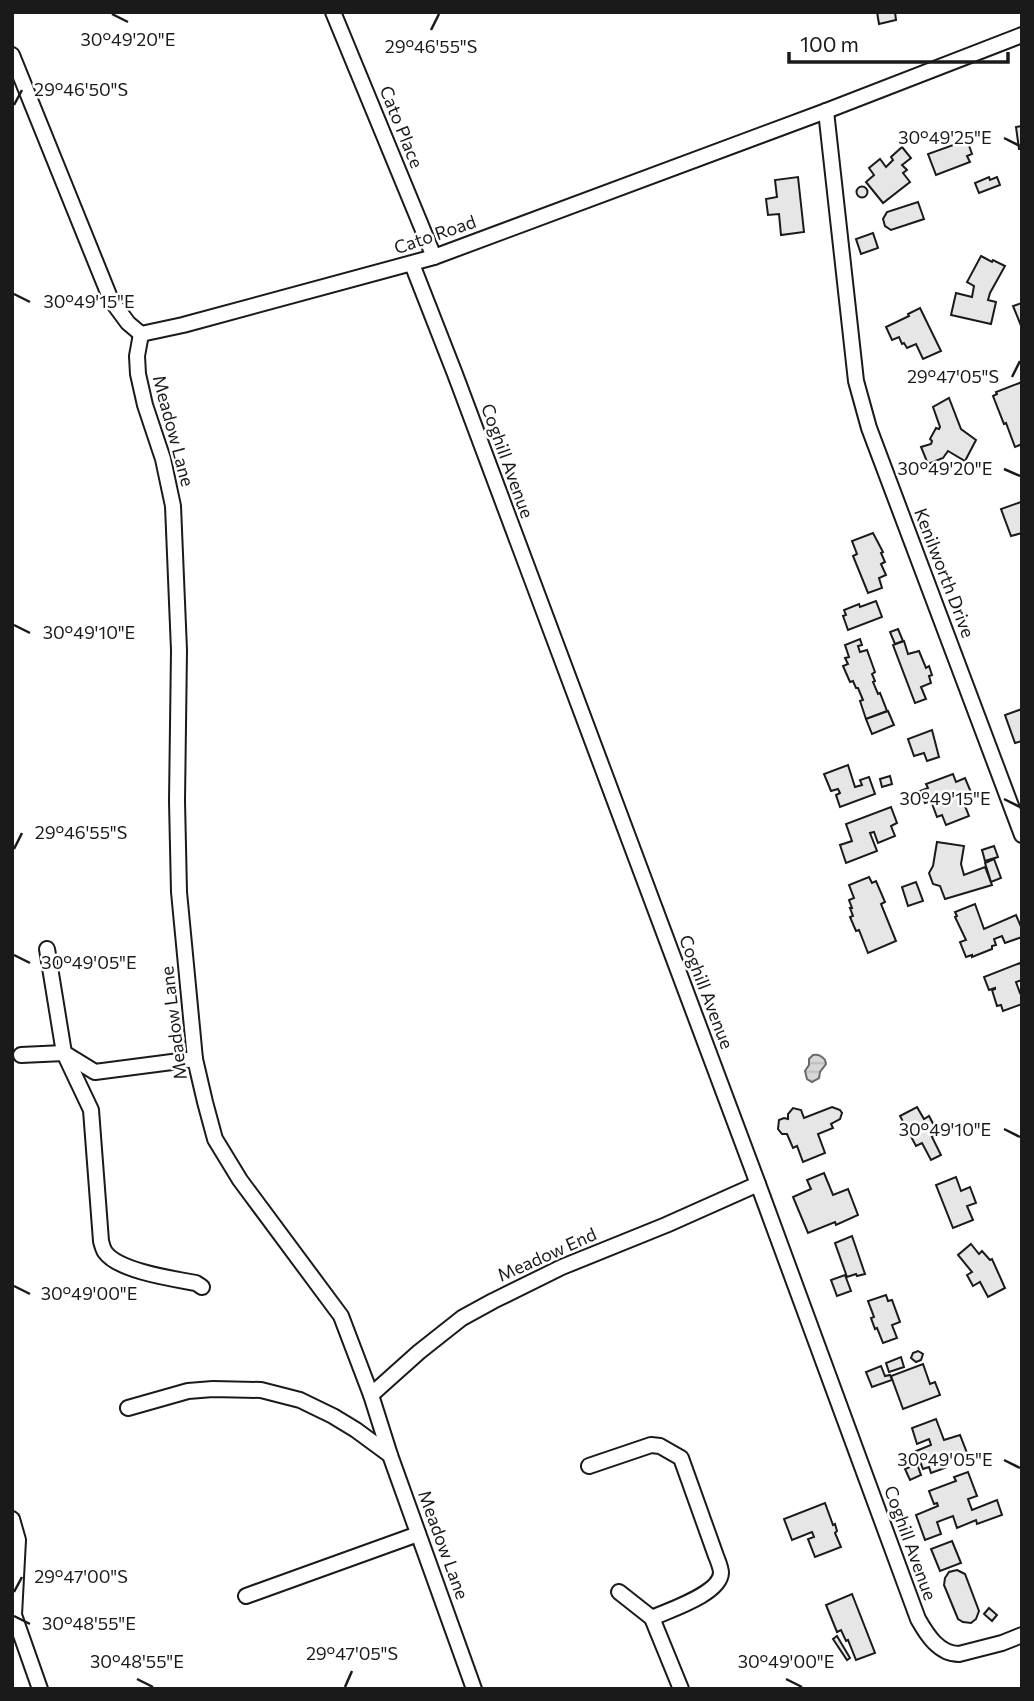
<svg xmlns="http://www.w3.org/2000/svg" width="1034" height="1701" font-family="Commissioner,sans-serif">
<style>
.water{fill:url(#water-rules);stroke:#6a6a6a;stroke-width:2}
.building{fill:#e6e6e6;stroke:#1a1a1a;stroke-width:2}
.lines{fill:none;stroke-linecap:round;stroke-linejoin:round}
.street-casing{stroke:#1a1a1a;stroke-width:18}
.street{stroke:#fff;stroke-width:14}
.ticks{fill:none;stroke:#1a1a1a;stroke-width:2.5}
.labels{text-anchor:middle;stroke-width:5;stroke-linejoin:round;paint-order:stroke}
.street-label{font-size:18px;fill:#1a1a1a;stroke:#fff}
.ticks-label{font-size:18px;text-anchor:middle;fill:#1a1a1a;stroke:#fff;stroke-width:5;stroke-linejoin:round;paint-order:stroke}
</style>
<defs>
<pattern id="water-rules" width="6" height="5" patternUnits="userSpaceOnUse" patternTransform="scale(1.75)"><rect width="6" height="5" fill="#d7d7d7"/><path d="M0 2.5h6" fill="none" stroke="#b8b8b8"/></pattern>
</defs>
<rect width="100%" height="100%" fill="#fff"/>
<path class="water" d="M813,1055C818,1054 822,1056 825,1060L826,1064L820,1072L819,1078L812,1082L807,1079L805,1071L809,1065V1059Z"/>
<g class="building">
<polygon points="877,12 895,12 896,20 879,24"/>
<polygon points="1022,126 1022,149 1019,149 1016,127"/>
<polygon points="967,140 972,154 967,156 970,162 936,175 928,154"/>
<polygon points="902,147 911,158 902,165 907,170 903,173 910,182 883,203 866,182 874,175 869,168 880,159 886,167 893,160 891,157"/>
<polygon points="798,177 804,232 781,235 779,214 768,215 766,199 777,197 775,180"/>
<polygon points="989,177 990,180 997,177 1000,185 979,193 975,183"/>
<circle cx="862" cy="192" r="5.5"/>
<polygon points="918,202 924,219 891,230 885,226 883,219 887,212"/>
<polygon points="873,233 878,248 861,254 856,239"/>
<polygon points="981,256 992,262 993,260 1005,266 990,293 988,300 996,302 991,324 951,315 956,293 972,297 974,286 967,282"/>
<polygon points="1022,303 1022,328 1013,306"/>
<polygon points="920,308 941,351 923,359 916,344 907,348 904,343 902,344 899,337 892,340 886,327 909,316 908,314"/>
<polygon points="1022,382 1022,444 1015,447 1006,423 1004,424 993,396 997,394 996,392"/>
<polygon points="949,398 961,429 976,440 965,461 948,451 943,458 928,464 921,447 931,444 932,441 930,439 936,428 939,429 940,427 933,407"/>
<polygon points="1021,502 1022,533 1011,536 1001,509"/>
<polygon points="873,533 883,552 881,553 885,562 881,564 886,575 879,578 882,588 868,593 853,556 857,554 852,541"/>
<polygon points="876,601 882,617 848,630 843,616 846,615 844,610 859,604 860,607"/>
<polygon points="898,629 903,641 895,644 890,632"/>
<polygon points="860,639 862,645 858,646 860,652 867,650 875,672 872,674 875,681 873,682 878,694 880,693 887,711 866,719 860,701 863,700 858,688 856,688 853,681 850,682 843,666 848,664 845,658 849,657 845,645"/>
<polygon points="904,641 908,654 919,651 926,668 929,666 932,675 929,676 931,683 921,687 926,699 915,703 893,645"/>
<polygon points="1022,709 1022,741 1015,743 1005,715"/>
<polygon points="888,711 894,725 872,734 866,719"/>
<polygon points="932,730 939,757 927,761 924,753 914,756 908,739"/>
<polygon points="848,765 855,787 862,785 860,780 869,777 875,794 840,807 836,795 840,793 838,789 831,791 824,774"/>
<polygon points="953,774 956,782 965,778 973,797 963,801 969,816 946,825 942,815 937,817 931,801 925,803 920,791 928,788 926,784"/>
<polygon points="890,776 892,784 882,787 880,779"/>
<polygon points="891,807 897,823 891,826 895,836 878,843 874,832 870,833 877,851 846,863 840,845 852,841 846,824"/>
<polygon points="937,842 964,846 961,864 964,875 985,867 992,885 945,899 940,886 933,884 929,873 933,866"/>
<polygon points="994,846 998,857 985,861 982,850"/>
<polygon points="994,859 1001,878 991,882 985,863"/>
<polygon points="869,877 872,883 876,881 885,902 881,904 896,941 868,953 859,930 856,931 850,917 853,916 850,908 852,908 849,900 854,898 849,885"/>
<polygon points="916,882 923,901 908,906 902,887"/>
<polygon points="975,904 984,929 1016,915 1022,929 1022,937 1005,943 1002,936 994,939 996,945 992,946 992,949 972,957 972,955 966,957 960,942 966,940 955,917 957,916 955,912"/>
<polygon points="1020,963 1022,967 1022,980 1016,982 1020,993 1022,992 1022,1004 1003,1011 1001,1005 997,1006 992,990 995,989 995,988 989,990 984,977"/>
<polygon points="832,1107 840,1110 842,1113 840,1119 831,1124 833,1128 818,1134 825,1153 803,1162 797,1146 793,1148 787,1134 782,1134 778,1129 779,1120 784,1118 788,1119 788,1114 793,1108 801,1110 804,1118"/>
<polygon points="917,1107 924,1119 929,1116 937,1131 932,1134 934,1136 932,1137 941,1155 931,1160 922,1143 916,1146 900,1116"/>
<polygon points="824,1173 833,1195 848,1189 858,1215 836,1225 835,1222 808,1233 793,1197 811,1189 807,1180"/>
<polygon points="956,1177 961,1191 970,1187 976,1203 967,1206 973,1220 953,1228 936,1185"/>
<polygon points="852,1236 865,1274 857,1276 856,1274 847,1277 835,1243"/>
<polygon points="971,1244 979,1254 982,1251 990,1260 992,1259 1005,1288 988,1297 980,1282 973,1286 967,1275 972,1272 958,1255"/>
<polygon points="845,1275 851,1291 837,1296 831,1280"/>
<polygon points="886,1295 888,1301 892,1300 900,1322 892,1325 897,1338 883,1343 877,1328 875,1329 871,1318 874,1317 868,1301"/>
<polygon points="918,1351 923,1354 921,1360 916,1362 911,1358 913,1353"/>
<polygon points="901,1357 904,1367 889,1372 886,1363"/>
<polygon points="923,1364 930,1384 935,1382 940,1395 903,1409 891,1376"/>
<polygon points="881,1366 885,1376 890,1375 892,1380 872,1387 866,1372"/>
<polygon points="936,1419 944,1440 960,1435 967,1453 943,1462 945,1468 931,1473 929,1467 923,1469 916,1451 931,1445 929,1439 917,1444 912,1428"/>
<polygon points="917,1464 921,1475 910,1480 905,1469"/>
<polygon points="968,1472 977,1496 968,1499 972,1510 997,1500 1002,1515 977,1524 976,1520 957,1528 953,1516 937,1522 941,1534 925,1540 916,1515 938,1506 937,1503 934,1504 929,1491 956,1481 954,1477"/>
<polygon points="825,1503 833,1525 835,1524 837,1531 835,1533 841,1547 815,1557 808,1539 814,1537 812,1532 792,1540 784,1519"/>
<polygon points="952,1541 961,1563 940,1571 931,1549"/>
<polygon points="957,1570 965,1574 979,1611 976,1619 971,1623 963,1622 958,1619 944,1585 945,1578 949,1572"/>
<polygon points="852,1594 875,1653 856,1660 848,1640 846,1641 841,1630 837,1632 826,1605"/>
<polygon points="989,1608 997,1615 992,1621 984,1614"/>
<polygon points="837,1636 850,1658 847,1660 833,1639"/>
</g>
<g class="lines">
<g class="street-casing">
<g id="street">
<polyline points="333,12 434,257"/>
<polyline points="12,55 111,300 128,323 141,334 183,325 434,257 826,111 1022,35"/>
<polyline points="826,111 856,381 869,428 1022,835"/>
<path d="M412,264L455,374L758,1184L918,1619C927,1635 939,1654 959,1654L1002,1643L1022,1635"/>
<polyline points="141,334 137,356 138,374 145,405 163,459 173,506 179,650 177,801 179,892 195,1059 205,1102 215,1139 240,1180 341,1316 371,1395 390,1455 474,1689"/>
<path d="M47,949L64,1053L91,1110L101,1241C102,1245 103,1249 105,1252C118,1271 174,1279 196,1283L202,1287"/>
<polyline points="21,1055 64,1053 95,1072 195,1059"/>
<polyline points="371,1395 419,1352 462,1318 493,1301 562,1267 666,1225 758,1184"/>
<polyline points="128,1408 188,1391 213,1389 261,1390 300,1400 333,1416 356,1430 390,1455"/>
<path d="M589,1466L651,1445L660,1446L681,1458L716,1556C718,1561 721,1568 721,1573C720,1594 669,1610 652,1618"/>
<polyline points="12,1519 18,1540 14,1615 40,1689"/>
<polyline points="619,1592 652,1618 681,1689"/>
<polyline points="246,1596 418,1534"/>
</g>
</g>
<use href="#street" class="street"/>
</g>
<path class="ticks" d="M112,14L128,22M431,30L439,14M14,105L22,90M1004,138L1020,146M14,294L30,302M1012,377L1020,361M1004,469L1020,476M14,625L30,633M1004,799L1020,807M14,849L22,833M14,955L30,963M1004,1129L1020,1137M14,1286L30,1294M1004,1460L1020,1468M14,1592L22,1577M14,1616L30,1624M137,1679L153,1687M786,1679L802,1687M345,1687L352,1671"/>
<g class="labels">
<g class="street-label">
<text transform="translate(401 127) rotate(68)" y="6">Cato Place</text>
<text transform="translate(435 235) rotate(-19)" y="6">Cato Road</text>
<text transform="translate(173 431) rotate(75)" y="6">Meadow Lane</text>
<text transform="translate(507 461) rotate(70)" y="6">Coghill Avenue</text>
<text transform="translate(944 573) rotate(69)" y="6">Kenilworth Drive</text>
<text transform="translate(706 992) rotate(69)" y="6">Coghill Avenue</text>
<text transform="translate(174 1023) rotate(-97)" y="6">Meadow Lane</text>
<text transform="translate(547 1255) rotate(-24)" y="6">Meadow End</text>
<text transform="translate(910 1543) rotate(70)" y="6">Coghill Avenue</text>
<text transform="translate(443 1545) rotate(70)" y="6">Meadow Lane</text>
</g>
</g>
<g class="ticks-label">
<text x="128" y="46">30°49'20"E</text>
<text x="431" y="53">29°46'55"S</text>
<text x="81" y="96">29°46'50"S</text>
<text x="945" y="144">30°49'25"E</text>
<text x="89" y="308">30°49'15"E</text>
<text x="953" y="383">29°47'05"S</text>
<text x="945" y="475">30°49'20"E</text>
<text x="89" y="639">30°49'10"E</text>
<text x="945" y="805">30°49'15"E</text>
<text x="81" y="839">29°46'55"S</text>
<text x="89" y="969">30°49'05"E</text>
<text x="945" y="1136">30°49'10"E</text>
<text x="89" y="1300">30°49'00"E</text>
<text x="945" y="1466">30°49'05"E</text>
<text x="81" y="1583">29°47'00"S</text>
<text x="89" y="1630">30°48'55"E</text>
<text x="352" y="1660">29°47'05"S</text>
<text x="137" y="1668">30°48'55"E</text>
<text x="786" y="1668">30°49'00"E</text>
</g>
<rect width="1034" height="1701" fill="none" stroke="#1a1a1a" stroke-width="28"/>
<path d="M789 52v10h219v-10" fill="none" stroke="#1a1a1a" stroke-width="3.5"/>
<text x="800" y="52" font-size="21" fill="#1a1a1a" stroke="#ffffff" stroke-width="5" paint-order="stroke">100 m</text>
</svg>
